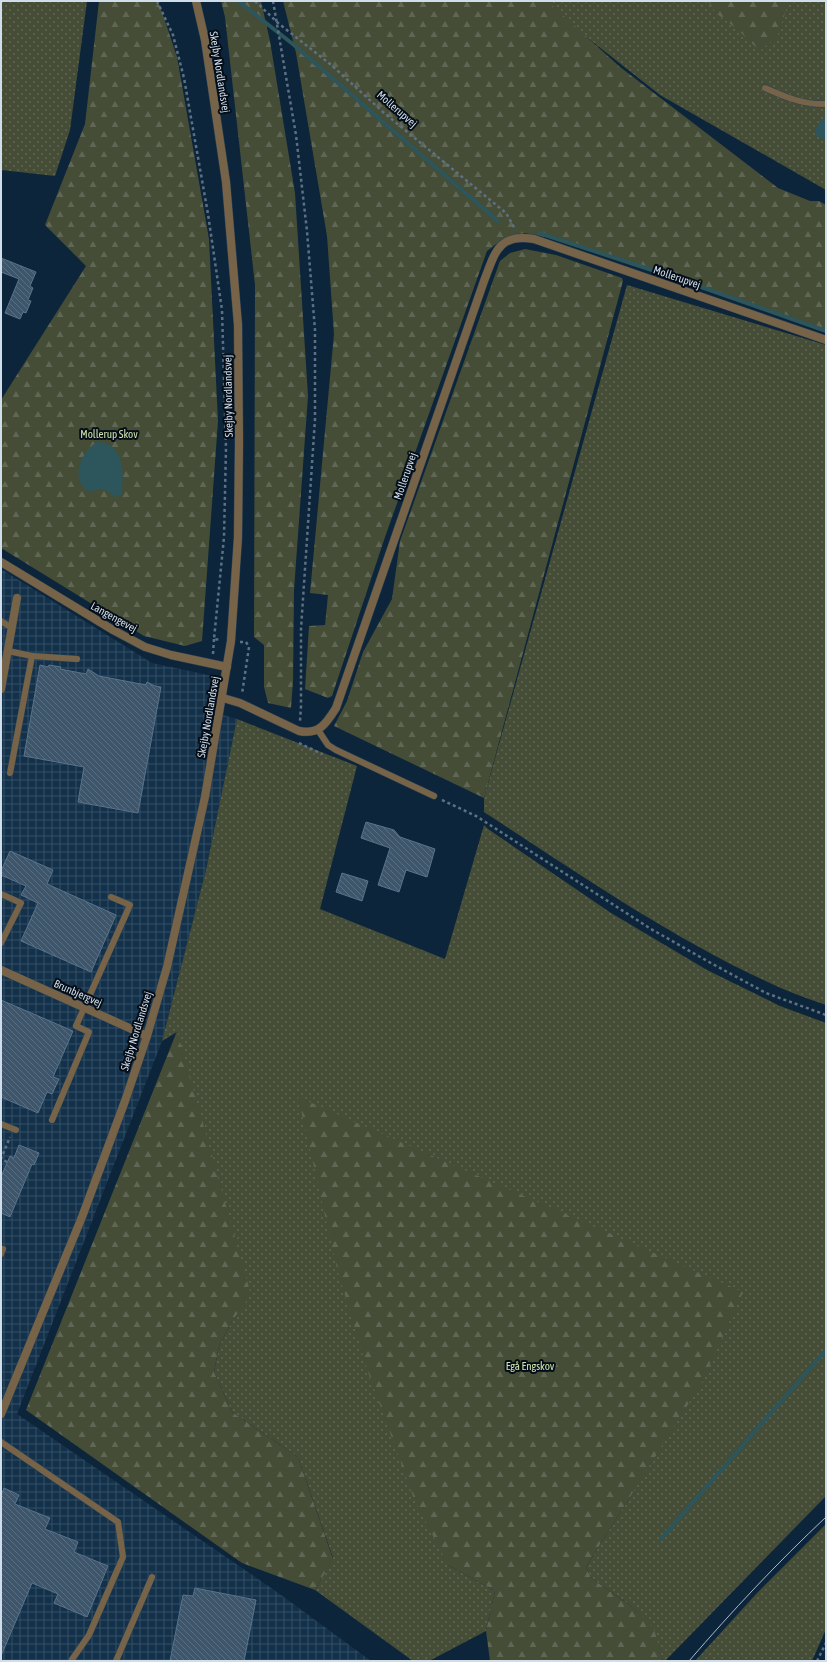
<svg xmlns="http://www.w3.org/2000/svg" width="827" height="1662" font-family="'Asap Condensed',sans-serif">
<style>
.industrial{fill:url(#industrial-grid)}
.grass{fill:url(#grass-dots)}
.forest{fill:url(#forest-firs)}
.water{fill:#2c555c}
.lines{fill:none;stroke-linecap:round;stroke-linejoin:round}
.stream{stroke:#2c555c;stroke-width:4}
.building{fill:url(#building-back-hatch);stroke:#59738c}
.service-casing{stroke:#2c4356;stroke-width:7}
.minor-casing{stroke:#2c4356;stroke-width:9}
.tertiary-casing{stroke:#2c4356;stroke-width:9}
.path{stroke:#5e7184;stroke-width:2.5;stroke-dasharray:3 3;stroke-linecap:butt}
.service{stroke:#776448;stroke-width:6}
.minor{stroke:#776448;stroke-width:8}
.tertiary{stroke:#776448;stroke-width:8}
.tram{stroke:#aabac9;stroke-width:1}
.labels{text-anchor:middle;stroke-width:4;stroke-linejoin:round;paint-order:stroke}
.street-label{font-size:11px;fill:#d0deec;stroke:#050d17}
.park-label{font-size:11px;fill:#cfe5ad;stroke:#050d17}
</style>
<defs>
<pattern id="industrial-grid" width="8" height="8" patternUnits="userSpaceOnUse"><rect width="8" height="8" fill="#13314a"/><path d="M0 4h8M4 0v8" fill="none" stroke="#344e64"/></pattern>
<pattern id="grass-dots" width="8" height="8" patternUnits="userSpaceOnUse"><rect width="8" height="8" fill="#454d37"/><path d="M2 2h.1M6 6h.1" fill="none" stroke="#5f6654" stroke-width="1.8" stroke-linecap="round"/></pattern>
<pattern id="forest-firs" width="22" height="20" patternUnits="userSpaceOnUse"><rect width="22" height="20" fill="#454d37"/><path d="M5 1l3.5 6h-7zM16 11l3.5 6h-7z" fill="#5f6654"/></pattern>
<pattern id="building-back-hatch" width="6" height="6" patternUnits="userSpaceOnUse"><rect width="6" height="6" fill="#3e566c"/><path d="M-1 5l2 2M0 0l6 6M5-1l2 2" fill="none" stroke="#596e81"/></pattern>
</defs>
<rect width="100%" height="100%" fill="#0d253a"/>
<polygon class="industrial" points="1,569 152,663 213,676 209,711 237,719 206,870 162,1041 17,1414 277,1592 371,1661 1,1661"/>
<g class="grass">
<polygon points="1,1 87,1 70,130 55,176 1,170"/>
<polygon points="541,1 826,1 826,190 660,95"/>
<path d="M627,285L826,345V1005C812,1000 797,995 783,989C677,942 581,875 484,812V798Z"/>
<polygon points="237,719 357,766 320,909 445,959 484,825 488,829 611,913 707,970 780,1006 826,1023 826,1496 665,1661 663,1661 653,1629 630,1605 591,1578 586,1567 631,1495 448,1565 495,1591 486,1631 429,1661 413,1661 315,1590 333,1558 298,1457 232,1412 214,1372 219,1346 232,1321 177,1032 162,1041 206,870"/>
<polygon points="826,1524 826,1629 812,1661 695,1661 758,1592"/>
</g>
<g class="forest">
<polygon points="99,1 156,1 160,6 177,57 209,239 218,421 202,641 185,646 144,636 1,548 1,400 86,266 45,225 85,124"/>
<polygon points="221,1 261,1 270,41 295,193 308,396 294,590 293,681 291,708 268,703 264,687 264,645 254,637 255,285 225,17"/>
<polygon points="283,1 547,1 620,67 778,188 810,201 819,201 826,205 826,330 560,240 525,233 503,239 487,251 385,537 332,696 328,698 305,689 309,626 325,625 328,595 310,593 334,334 327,236 296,53"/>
<polygon points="708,1 789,1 777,37 760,51 737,29 716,13"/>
<polygon points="525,249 556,255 622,278 623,281 484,798 334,726 347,701 363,652 392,599 400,541 500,261 510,253"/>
<polygon points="177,1031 251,1295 232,1321 219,1346 214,1372 232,1412 298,1457 333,1559 315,1590 242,1563 26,1410"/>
<polygon points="298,1097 743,1292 702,1382 586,1567 591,1578 630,1605 654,1629 663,1661 490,1661 486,1631 495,1591 448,1565 414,1499 367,1369 338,1272"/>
</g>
<g class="water">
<polygon points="826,118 826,140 816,136 816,129 820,121"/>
<path d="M97,442C124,442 125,475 121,495L114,497C106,487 101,489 89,492C69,480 81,451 97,442Z"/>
</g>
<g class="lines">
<g class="stream">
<polyline points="238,1 294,45 498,221"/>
<polyline points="539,233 664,274 826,331"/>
<polyline points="661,1539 826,1350"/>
</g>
</g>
<g class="building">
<polygon points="1,258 36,272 30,286 33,288 28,300 31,301 26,313 23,312 20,319 5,313 19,279 1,272"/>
<polygon points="40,665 48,667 49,665 61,667 60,669 86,674 88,669 99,676 146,685 147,682 155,686 161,687 138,813 78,802 84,767 24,756"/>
<polygon points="366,822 394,830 400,837 435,849 427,877 406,870 399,892 378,885 390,848 361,838"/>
<polygon points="10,851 53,870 47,884 116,915 91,972 21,941 38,903 21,895 26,886 1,875 1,871"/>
<polygon points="342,873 368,881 362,901 336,892"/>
<polygon points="1,1000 73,1031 53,1077 59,1079 52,1094 47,1092 38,1113 1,1097"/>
<polygon points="19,1145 39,1153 34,1165 32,1164 10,1217 1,1213 1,1177 10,1156 14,1158"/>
<polygon points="4,1488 19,1495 15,1504 50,1518 45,1529 78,1542 74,1552 108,1566 87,1617 54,1603 58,1594 32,1583 1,1656 1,1496"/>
<polygon points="195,1588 256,1600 244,1661 170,1661 183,1595 193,1596"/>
</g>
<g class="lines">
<g class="service-casing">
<g id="service">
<path d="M765,88C785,97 804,105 826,104"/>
<polyline points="1,621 12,628"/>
<polyline points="8,651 32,656 10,773"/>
<polyline points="32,656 77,659"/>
<polyline points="318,730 328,745 336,750 434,796"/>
<polyline points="1,894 21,903 1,943"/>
<polyline points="52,1120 89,1032 76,1026 130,905 111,897"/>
<polyline points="1,1124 16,1130"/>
<polyline points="1,1249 3,1249 1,1254"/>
<polyline points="1,1442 118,1522 123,1557 89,1635 71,1661"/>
<polyline points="116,1661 152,1577"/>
</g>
</g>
<g class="minor-casing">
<g id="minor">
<polyline points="1,562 113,630 145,647 171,655 227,667"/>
<polyline points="1,689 17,598"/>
<path d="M223,698L240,703L299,731C319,735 326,724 336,708L484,281C495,253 498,233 534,239L826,340"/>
<polyline points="1,970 147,1036"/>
</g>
</g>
<g class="tertiary-casing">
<polyline id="tertiary" points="1,1414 82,1217 125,1101 147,1036 167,967 205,797 231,641 238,537 239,442 238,325 226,182 205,40 196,1"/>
</g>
<g class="path">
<polyline points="157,1 173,35 184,78 208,214 222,310 226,448 224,537 214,639 221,640"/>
<polyline points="255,1 278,23 330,64 383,112 506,213 515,229"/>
<polyline points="273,1 296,135 307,231 315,330 315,419 301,629 301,706 300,721"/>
<polyline points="240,642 246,642 249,647 242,694"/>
<polyline points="213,654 214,639"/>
<polyline points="299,743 322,754"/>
<polyline points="442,800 476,816 651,929 709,962 766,993 826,1015"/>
<polyline points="7,1162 1,1159 10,1137"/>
<polyline points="817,1661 826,1643"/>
</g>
<use href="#service" class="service"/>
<use href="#minor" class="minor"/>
<use href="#tertiary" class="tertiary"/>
<path class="tram" d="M689,1661C732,1611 778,1562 826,1517"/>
</g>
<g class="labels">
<g class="street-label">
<text transform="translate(220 72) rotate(81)" y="4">Skejby Nordlandsvej</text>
<text transform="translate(397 109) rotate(41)" y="4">Mollerupvej</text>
<text transform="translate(677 277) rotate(19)" y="4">Mollerupvej</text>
<text transform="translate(228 396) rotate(-91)" y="4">Skejby Nordlandsvej</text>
<text transform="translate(405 476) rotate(-71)" y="4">Mollerupvej</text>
<text transform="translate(114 617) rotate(29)" y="4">Langengevej</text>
<text transform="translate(208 717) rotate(-80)" y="4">Skejby Nordlandsvej</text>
<text transform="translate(78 993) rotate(24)" y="4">Brunbjergvej</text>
<text transform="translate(136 1031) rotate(-73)" y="4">Skejby Nordlandsvej</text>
</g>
<g class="park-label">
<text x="109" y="438">Mollerup Skov</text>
<text x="530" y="1370">Egå Engskov</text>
</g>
</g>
<rect width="827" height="1662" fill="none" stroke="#d0deec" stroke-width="4"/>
</svg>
